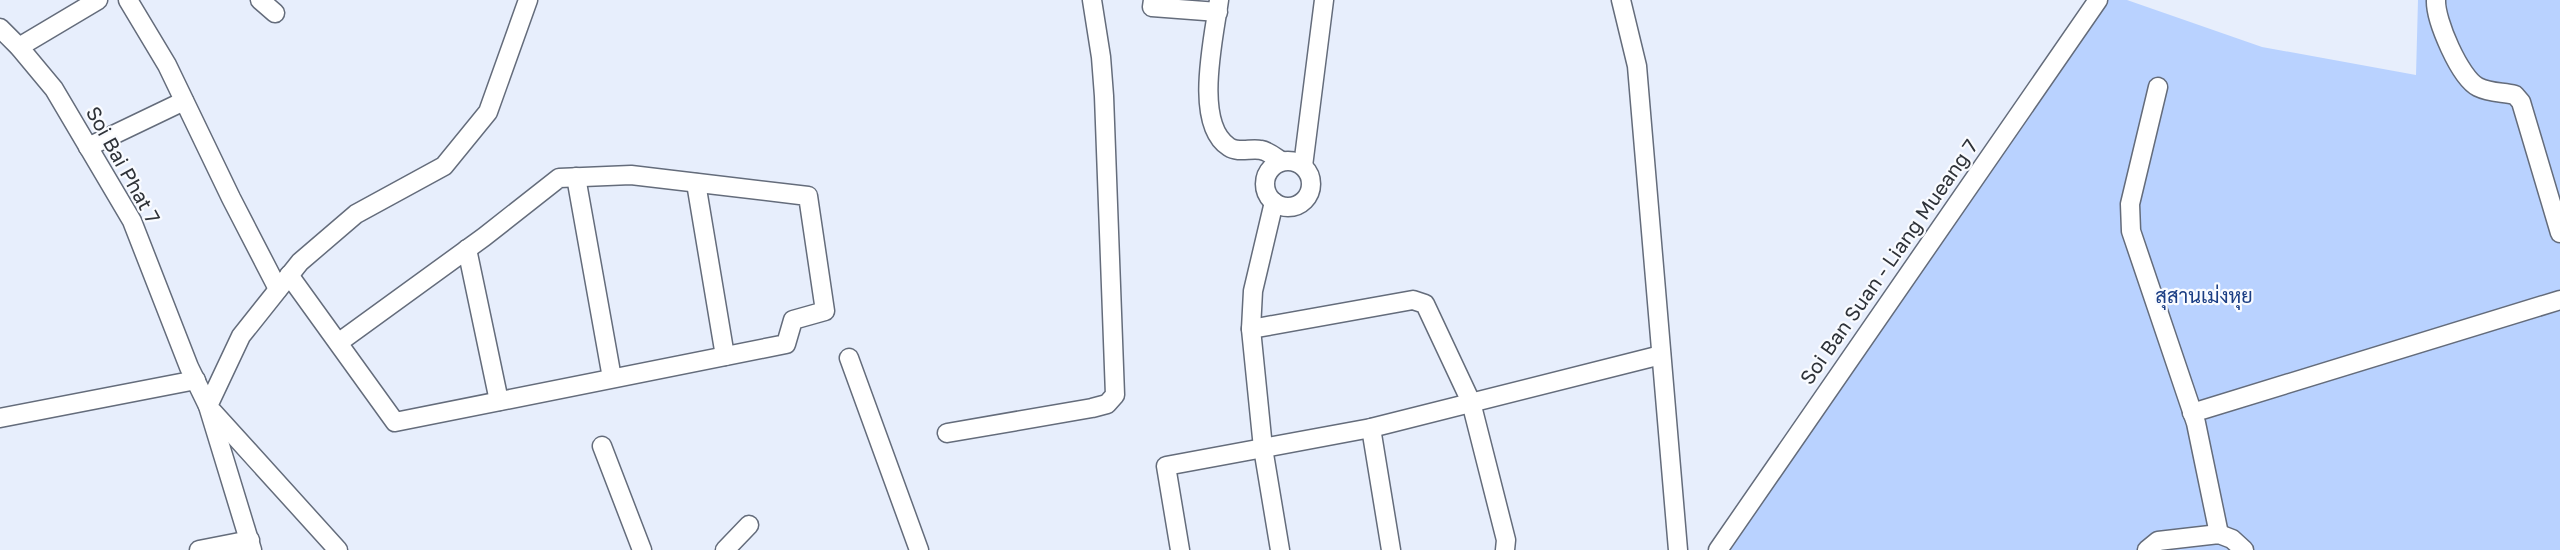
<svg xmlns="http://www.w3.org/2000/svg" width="2560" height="550" font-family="'Golos Text',Sarabun,sans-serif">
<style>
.green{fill:#b9d2ff}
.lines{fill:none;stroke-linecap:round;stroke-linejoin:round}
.minor-casing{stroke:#646c7b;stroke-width:21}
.minor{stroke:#fff;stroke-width:18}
.labels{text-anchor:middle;stroke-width:4.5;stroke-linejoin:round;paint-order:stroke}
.street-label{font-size:20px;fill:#2e3238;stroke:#f9fbff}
.park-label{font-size:20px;fill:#1b3e84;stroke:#f9fbff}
</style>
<rect width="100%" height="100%" fill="#e7eefc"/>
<polygon class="green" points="2098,0 2127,0 2262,47 2416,75 2418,0 2560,0 2560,550 1718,550"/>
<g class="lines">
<g class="minor-casing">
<g id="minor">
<polyline points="128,0 167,65 231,198 278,289"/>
<polyline points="260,0 275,13"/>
<polyline points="1153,0 1152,7 1218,12"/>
<path d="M1219,0C1214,37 1193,124 1229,147C1238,153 1251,148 1261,150C1268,151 1275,157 1281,161"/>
<polyline points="1621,0 1637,66 1678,550"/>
<path d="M2436,0C2435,20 2460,78 2478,87C2490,93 2503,92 2515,95L2521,102L2560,233"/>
<polyline points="0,28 19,47 54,89 132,221 189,367 208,406 252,550"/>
<polyline points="19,47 98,0"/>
<polyline points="2158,87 2130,204 2131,231 2196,423 2219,534"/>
<polyline points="88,147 184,101"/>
<circle cx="1288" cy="184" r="23"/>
<polyline points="1303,166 1324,0"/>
<polyline points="576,177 612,378"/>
<polyline points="696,183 725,356"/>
<polyline points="1274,202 1253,291 1251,329 1263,448 1280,550"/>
<polyline points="467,249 499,401"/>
<polyline points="289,275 395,422 786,344 793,320 825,311 808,196 631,175 559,178 484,237 338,343"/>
<polyline points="1251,329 1413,300 1425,304 1471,402 1506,540 1505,550"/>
<polyline points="849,358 919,550"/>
<polyline points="208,406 241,336 300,262 356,214 444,166 488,112 528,0"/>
<polyline points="213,412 338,550"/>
<polyline points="2192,413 2560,300"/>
<polyline points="0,418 196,380"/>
<polyline points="1371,428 1391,550"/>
<polyline points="947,433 1092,408 1107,404 1115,395 1104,96 1101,57 1092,0"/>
<polyline points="602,446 642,550"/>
<polyline points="199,550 250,540"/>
<polyline points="725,550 749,525"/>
<polyline points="1180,550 1166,466 1371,428 1661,355"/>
<polyline points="1718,550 2098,0"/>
<polyline points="2147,550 2158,541 2219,534 2232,539 2244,550"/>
</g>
</g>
<use href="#minor" class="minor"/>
</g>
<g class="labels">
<g class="street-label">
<text transform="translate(123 165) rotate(61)" y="7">Soi Bai Phat 7</text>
<text transform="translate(1889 262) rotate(-55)" y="7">Soi Ban Suan - Liang Mueang 7</text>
</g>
<g class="park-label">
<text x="2204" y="303">สุสานเม่งหุย</text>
</g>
</g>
</svg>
